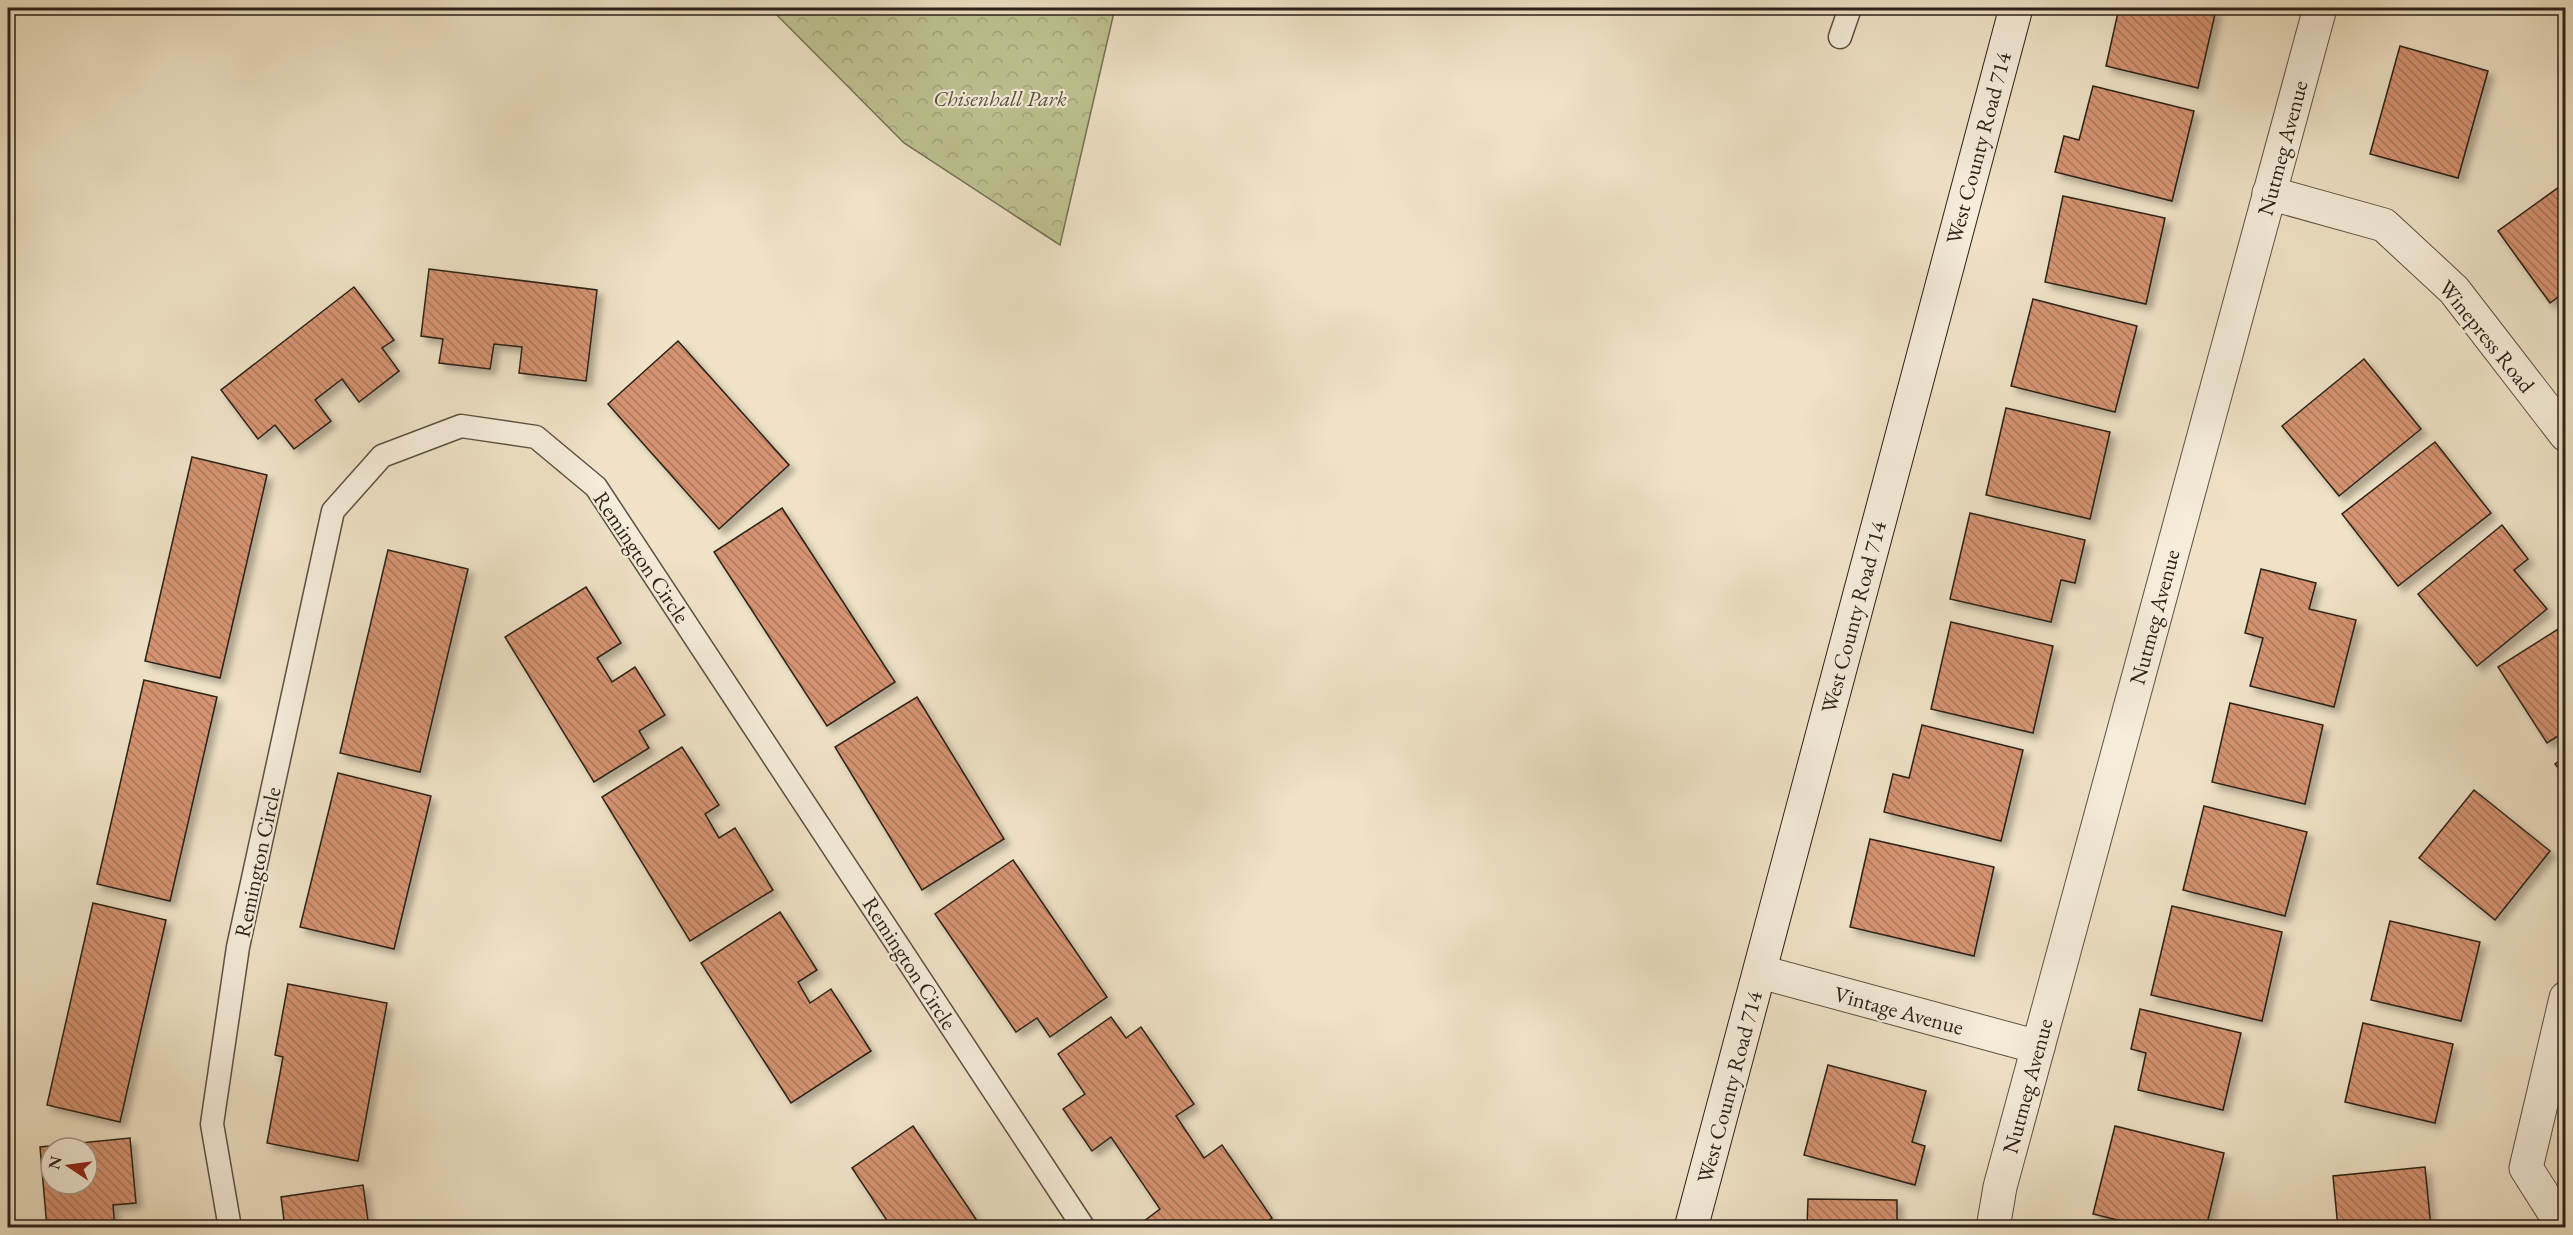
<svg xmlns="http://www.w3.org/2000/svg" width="2573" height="1235" font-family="'EB Garamond',serif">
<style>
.forest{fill:url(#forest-crowns);stroke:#747255;stroke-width:1.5}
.building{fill:url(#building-back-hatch);stroke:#2b2119;stroke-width:1.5;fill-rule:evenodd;filter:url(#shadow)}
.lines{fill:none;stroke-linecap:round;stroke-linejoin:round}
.lane-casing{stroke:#5c5144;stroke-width:25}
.street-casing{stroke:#5c5144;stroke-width:35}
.secondary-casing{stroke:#2b2119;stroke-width:35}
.lane{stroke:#f5ecda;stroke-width:22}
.street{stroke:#f5ecda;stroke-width:33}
.secondary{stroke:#f5ecda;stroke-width:33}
.labels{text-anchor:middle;stroke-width:4.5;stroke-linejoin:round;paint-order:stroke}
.park-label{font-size:22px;font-style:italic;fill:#57513d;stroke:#f5ecda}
.street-label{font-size:22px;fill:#2b2119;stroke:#f5ecda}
</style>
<defs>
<pattern id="forest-crowns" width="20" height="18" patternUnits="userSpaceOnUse" patternTransform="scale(1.5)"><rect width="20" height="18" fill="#bec291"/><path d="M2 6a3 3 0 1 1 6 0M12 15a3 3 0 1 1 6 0" fill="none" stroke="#a3a67c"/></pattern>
<pattern id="building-back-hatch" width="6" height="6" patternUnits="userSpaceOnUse" patternTransform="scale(1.5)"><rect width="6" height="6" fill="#d59371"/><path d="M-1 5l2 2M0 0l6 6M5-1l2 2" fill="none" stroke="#ad785c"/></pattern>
<filter id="shadow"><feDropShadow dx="5.5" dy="5.5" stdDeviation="3" flood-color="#0004"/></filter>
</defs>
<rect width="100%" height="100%" fill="#efe2c6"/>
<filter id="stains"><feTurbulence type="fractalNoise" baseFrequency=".00333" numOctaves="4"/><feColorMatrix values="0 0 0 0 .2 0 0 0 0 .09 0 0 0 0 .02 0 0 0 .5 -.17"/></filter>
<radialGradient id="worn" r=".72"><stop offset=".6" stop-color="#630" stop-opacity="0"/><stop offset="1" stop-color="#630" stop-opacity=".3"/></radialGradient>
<polygon class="forest" points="770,8 1115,8 1060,245 904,143"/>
<g class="building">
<polygon points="2119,8 2204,8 2216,10 2198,88 2106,66"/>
<polygon points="2400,46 2488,71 2458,178 2370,154"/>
<polygon points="2093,86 2194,111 2172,201 2055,172 2064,136 2079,140"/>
<polygon points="2566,182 2566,291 2550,303 2498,231"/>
<polygon points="2063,196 2165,218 2146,304 2045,282"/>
<polygon points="429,269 597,290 586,381 519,373 522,347 494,344 490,369 439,363 443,339 421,336"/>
<polygon points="354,287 394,340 382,348 399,371 359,402 342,379 315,400 331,421 294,449 275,425 258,439 221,390"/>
<polygon points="2033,299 2137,326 2115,412 2011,386"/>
<polygon points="678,341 789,465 719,529 608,404"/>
<polygon points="2364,359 2421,429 2339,496 2282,426"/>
<polygon points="2006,408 2110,432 2090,519 1986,495"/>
<polygon points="2435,442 2491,513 2398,586 2342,514"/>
<polygon points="192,457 267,475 220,678 145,661"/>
<polygon points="782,508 895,682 827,726 714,552"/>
<polygon points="1970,513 2085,540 2075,583 2061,580 2051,622 1950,599"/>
<polygon points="2502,525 2528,559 2514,570 2547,609 2477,666 2418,594"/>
<polygon points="388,550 468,569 420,772 340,753"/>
<polygon points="2261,569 2316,583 2309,609 2356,620 2334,707 2250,686 2263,638 2245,633"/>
<polygon points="586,587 621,643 597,658 612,682 635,667 665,715 639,731 649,748 594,782 505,637"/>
<polygon points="1951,622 2053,646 2033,733 1931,709"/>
<polygon points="2566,624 2566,731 2547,743 2498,667"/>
<polygon points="144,680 217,697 170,901 97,884"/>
<polygon points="917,697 1004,839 922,890 835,747"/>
<polygon points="2230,703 2323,725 2305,804 2212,782"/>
<polygon points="1922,725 2023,750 2001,841 1884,812 1893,774 1909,778"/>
<polygon points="682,747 719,805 705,814 719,838 735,828 773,890 690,941 602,797"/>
<polygon points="2566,756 2566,778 2555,764"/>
<polygon points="338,773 431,796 394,949 300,927"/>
<polygon points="2474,790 2550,851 2495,920 2419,858"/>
<polygon points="2204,806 2307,832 2285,916 2183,890"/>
<polygon points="1870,839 1994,867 1974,956 1850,927"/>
<polygon points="1013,860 1107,997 1050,1037 1037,1018 1016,1032 935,914"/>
<polygon points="93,903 166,920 120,1122 47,1105"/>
<polygon points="2172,906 2282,932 2262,1021 2151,995"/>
<polygon points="780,912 817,970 798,982 810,1003 831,989 871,1051 791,1103 701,963"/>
<polygon points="2390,921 2480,942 2461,1021 2371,1000"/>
<polygon points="288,984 387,1003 358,1161 267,1143 283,1057 275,1055"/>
<polygon points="2140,1009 2241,1033 2223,1110 2138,1090 2146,1053 2131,1049"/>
<polygon points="1111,1017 1126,1038 1141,1027 1194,1104 1176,1116 1204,1158 1222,1145 1272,1218 1258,1228 1142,1228 1140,1224 1160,1209 1111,1137 1092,1151 1063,1109 1085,1094 1058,1054"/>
<polygon points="2363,1023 2453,1044 2435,1123 2345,1102"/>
<polygon points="1828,1065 1926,1091 1912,1142 1925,1146 1915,1185 1804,1155"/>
<polygon points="913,1126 982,1228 892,1228 852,1168"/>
<polygon points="2115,1126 2224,1153 2206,1228 2150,1228 2093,1214"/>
<path d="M130,1138L136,1203L113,1205L115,1228H47L40,1147ZM51,1148H87V1184H51Z"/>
<polygon points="2425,1167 2431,1228 2338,1228 2333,1176"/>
<polygon points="363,1185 369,1228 285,1228 281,1197"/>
<polygon points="1808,1199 1897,1200 1897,1228 1807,1228"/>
</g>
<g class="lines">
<g class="lane-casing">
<g id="lane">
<polyline points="1840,37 1850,8"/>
<polyline points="230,1228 212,1124 238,947 333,511 382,456 461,426 536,437 596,487 1084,1228"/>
</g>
</g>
<g class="street-casing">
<g id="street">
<polyline points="2269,193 2384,225 2454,290 2566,435"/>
<polyline points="1761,972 2038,1047"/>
<polyline points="1993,1228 2000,1187 2320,8"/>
<polyline points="2564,1228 2526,1168 2566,998"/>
</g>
</g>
<g class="secondary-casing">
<polyline id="secondary" points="1691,1228 2016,8"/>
</g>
<use href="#lane" class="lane"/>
<use href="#street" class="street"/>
<use href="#secondary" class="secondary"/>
</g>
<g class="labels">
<g class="park-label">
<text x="1000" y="106">Chisenhall Park</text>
</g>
<g class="street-label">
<text transform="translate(1978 148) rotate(-75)" y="8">West County Road 714</text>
<text transform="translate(2282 148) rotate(-75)" y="8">Nutmeg Avenue</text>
<text transform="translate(2487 336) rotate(51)" y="8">Winepress Road</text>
<text transform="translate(642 557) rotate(56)" y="8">Remington Circle</text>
<text transform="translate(1853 617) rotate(-75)" y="8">West County Road 714</text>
<text transform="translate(2154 617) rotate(-75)" y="8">Nutmeg Avenue</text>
<text transform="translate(257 862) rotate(-78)" y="8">Remington Circle</text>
<text transform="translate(910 963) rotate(57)" y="8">Remington Circle</text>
<text transform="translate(1899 1010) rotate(15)" y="8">Vintage Avenue</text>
<text transform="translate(2027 1086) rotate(-75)" y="8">Nutmeg Avenue</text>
<text transform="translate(1729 1087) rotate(-75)" y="8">West County Road 714</text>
</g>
</g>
<rect width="2573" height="1235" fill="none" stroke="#efe2c6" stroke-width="30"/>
<rect x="9" y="9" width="2555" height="1217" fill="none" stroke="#2b2119" stroke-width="3"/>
<rect x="15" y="15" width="2543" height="1205" fill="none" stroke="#2b2119" stroke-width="1.5"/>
<g transform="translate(69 1166) rotate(283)"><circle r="28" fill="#f5ecda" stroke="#a49b8d" stroke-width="1.5"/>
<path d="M0-4.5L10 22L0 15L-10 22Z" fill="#8f2418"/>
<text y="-9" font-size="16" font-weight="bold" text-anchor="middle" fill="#2b2119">N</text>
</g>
<rect width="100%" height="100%" filter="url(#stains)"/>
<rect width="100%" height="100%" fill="url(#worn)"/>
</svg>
